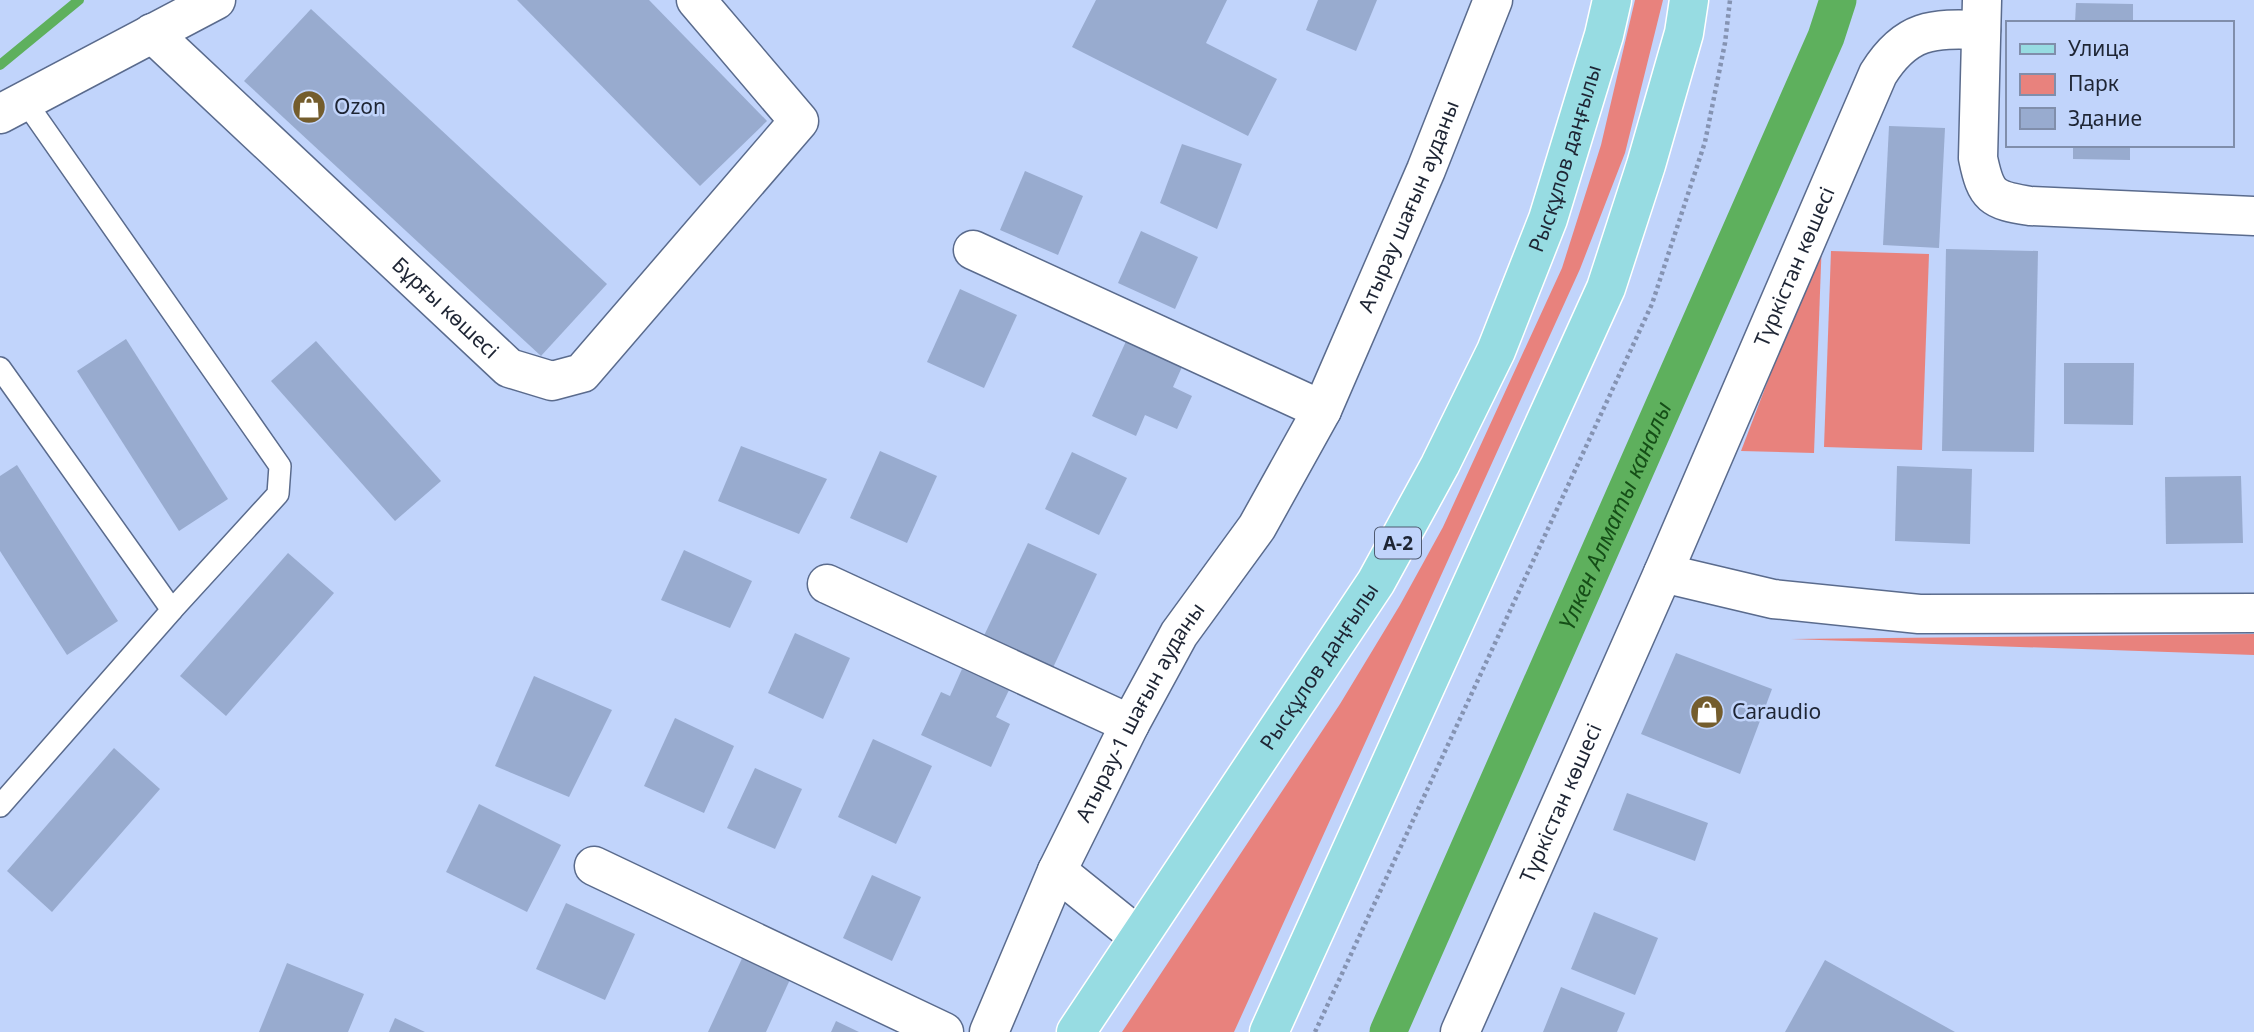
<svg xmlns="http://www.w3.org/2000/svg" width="2254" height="1032" font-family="'Noto Sans',sans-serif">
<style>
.green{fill:#e8827d}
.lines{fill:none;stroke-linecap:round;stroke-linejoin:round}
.stream{stroke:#5eb05d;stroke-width:10}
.canal{stroke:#5eb05d;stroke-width:37}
.building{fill:#98abcf}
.service-casing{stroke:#5a6b8d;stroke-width:24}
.minor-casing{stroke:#5a6b8d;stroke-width:41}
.primary-casing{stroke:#fff;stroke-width:41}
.path{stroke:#8593b2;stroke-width:4.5;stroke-dasharray:3.5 3.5;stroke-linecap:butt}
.service{stroke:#fff;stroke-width:21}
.minor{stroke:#fff;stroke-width:38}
.primary{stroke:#97dce2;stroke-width:38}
.labels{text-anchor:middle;stroke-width:5;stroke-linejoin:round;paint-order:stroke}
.shield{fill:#c1d4fb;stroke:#4f5a70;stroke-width:2}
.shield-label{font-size:19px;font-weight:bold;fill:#1e2534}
.poi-label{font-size:21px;fill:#1e2534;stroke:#c1d4fb;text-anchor:start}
.street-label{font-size:21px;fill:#1e2534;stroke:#c1d4fb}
.water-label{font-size:23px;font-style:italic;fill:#154e17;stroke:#c1d4fb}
</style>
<rect width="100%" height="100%" fill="#c1d4fb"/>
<g class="green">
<polygon points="1635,0 1663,0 1625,153 1580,269 1234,1032 1122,1032 1340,704 1400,605 1443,527 1562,268 1601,145"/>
<polygon points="1822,239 1814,453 1741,451"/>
<polygon points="1831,251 1929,254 1922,450 1824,447"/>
<polygon points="2254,634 2254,655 1791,639"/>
</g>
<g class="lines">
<polyline class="stream" points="0,65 79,0"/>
<path class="canal" id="s1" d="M1388,1032L1826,37L1838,0"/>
</g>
<g class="building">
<polygon points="517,0 649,0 767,121 700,186"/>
<polygon points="1096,0 1227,0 1206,43 1277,79 1248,136 1072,47"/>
<polygon points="1318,0 1377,0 1356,51 1306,30"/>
<polygon points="2076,3 2133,4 2133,23 2075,23"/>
<polygon points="311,9 607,284 541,356 244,81"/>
<polygon points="1889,126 1945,128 1939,248 1883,245"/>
<polygon points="1182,144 1242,164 1217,229 1160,203"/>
<polygon points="2073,145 2130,145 2130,160 2073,159"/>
<polygon points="1025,171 1083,196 1058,255 1000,230"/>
<polygon points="1141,231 1198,257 1175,309 1118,283"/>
<polygon points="1946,249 2038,251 2034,452 1942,451"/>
<polygon points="960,289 1017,315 984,388 927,362"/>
<polygon points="126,339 228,499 179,531 77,371"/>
<polygon points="1127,339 1182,367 1173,387 1192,396 1177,429 1145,415 1136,436 1092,416"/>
<polygon points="316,341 441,481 395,521 271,381"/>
<polygon points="2064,363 2134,363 2133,425 2064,424"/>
<polygon points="741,446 827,479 799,534 718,501"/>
<polygon points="880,451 937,476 907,543 850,518"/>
<polygon points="1072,452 1127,478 1099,535 1045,509"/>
<polygon points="17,465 118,621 67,655 0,551 0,476"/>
<polygon points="1897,466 1972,469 1970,544 1895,541"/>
<polygon points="2241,476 2243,543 2166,544 2165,477"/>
<polygon points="1028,543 1097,574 1050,674 981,642"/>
<polygon points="684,550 752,581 730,628 661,600"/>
<polygon points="288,553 334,593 226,716 180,676"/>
<polygon points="795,633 850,658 823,719 768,693"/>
<polygon points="1676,653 1772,689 1740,774 1641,734"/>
<polygon points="962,669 1009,690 996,717 1010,724 991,767 921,735 941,692 950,696"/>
<polygon points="534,676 612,710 569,797 495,766"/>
<polygon points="675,718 734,746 704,813 644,786"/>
<polygon points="873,739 932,766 896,844 838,817"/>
<polygon points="114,748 160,789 52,912 7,871"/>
<polygon points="755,768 802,789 775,849 727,828"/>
<polygon points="1627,793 1708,823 1695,861 1613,830"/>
<polygon points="479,804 561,845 527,912 446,872"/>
<polygon points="872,875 921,897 892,961 843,938"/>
<polygon points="566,903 635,934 605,1000 536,969"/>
<polygon points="1594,912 1658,938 1635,995 1571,969"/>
<polygon points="745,952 793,973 766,1032 708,1032"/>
<polygon points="1825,960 1955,1032 1785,1032"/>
<polygon points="287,963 364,994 348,1032 259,1032"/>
<polygon points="1561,987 1625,1013 1617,1032 1543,1032"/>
<polygon points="395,1018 425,1032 389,1032"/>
<polygon points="836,1021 859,1032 831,1032"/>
</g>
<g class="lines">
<g class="service-casing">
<g id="service">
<polyline points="25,101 280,466 278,494 172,610"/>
<polyline points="0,368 172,610 0,806"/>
</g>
</g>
<g class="minor-casing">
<g id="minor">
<path d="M1982,0L1978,158C1986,197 1992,200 2030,206L2254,216"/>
<path id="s2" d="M152,33L509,368L552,381L582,373L799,121L696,0"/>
<polyline points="0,114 216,0"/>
<polyline points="973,250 1322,410"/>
<polyline points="1663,573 1773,599 1919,614 2254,613"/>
<polyline points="827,584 1130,724"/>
<polyline points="594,866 944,1032"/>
<polyline points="1057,871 1139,937"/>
<path id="s3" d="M989,1032L1057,871L1130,724L1179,634L1257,527L1322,410L1426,170L1493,0"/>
<path id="s4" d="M1460,1032L1663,573L1878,74C1906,29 1932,28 1981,30"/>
</g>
</g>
<g class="primary-casing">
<g id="primary">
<path id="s5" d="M1076,1032L1376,582L1440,465L1496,351L1548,219L1604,35L1612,0"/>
<polyline points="1269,1032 1606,288 1646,165 1684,33 1689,0"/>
</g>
</g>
<polyline class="path" points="1315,1032 1652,304 1705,142 1725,43 1730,0"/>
<use href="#service" class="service"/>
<use href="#minor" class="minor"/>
<use href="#primary" class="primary"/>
</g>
<defs>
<g id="shop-disc" transform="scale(1.75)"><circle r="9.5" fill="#745d2d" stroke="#c1d4fb"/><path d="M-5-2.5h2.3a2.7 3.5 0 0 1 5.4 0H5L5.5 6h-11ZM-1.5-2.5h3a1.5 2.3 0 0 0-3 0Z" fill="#fff"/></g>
</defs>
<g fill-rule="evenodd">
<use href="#shop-disc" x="309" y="107"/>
<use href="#shop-disc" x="1707" y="712"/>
</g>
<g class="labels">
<rect class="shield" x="1375" y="527.5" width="46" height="31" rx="5"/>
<g class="shield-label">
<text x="1398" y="550">A-2</text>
</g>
<g class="poi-label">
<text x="334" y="114">Ozon</text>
<text x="1732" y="719">Caraudio</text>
</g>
<g class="street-label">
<text dy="7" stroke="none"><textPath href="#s5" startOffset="1006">Рысқұлов даңғылы</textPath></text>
<text dy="7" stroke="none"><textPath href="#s3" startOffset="929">Атырау шағын ауданы</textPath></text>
<text dy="7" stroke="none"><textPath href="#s4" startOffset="835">Түркістан көшесі</textPath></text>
<text dy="7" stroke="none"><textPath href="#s2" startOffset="402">Бұрғы көшесі</textPath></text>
<text dy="7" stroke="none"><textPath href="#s5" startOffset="439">Рысқұлов даңғылы</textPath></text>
<text dy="7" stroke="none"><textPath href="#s3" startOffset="354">Атырау-1 шағын ауданы</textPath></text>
<text dy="7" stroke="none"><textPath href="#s4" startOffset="250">Түркістан көшесі</textPath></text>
</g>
<g class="water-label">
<text dy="8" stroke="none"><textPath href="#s1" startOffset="564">Үлкен Алматы каналы</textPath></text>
</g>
</g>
<rect x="2006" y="21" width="228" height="126" fill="#c1d4fb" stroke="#808eab" stroke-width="2"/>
<rect x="2020" y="44" width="35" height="10" fill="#97dce2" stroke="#808eab" stroke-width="2"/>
<text x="2068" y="56" font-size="21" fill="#1e2534">Улица</text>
<rect x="2020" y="74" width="35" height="21" fill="#e8827d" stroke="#808eab" stroke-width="2"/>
<text x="2068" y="91" font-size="21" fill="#1e2534">Парк</text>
<rect x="2020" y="108" width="35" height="21" fill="#98abcf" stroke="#808eab" stroke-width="2"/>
<text x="2068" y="126" font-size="21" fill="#1e2534">Здание</text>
</svg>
